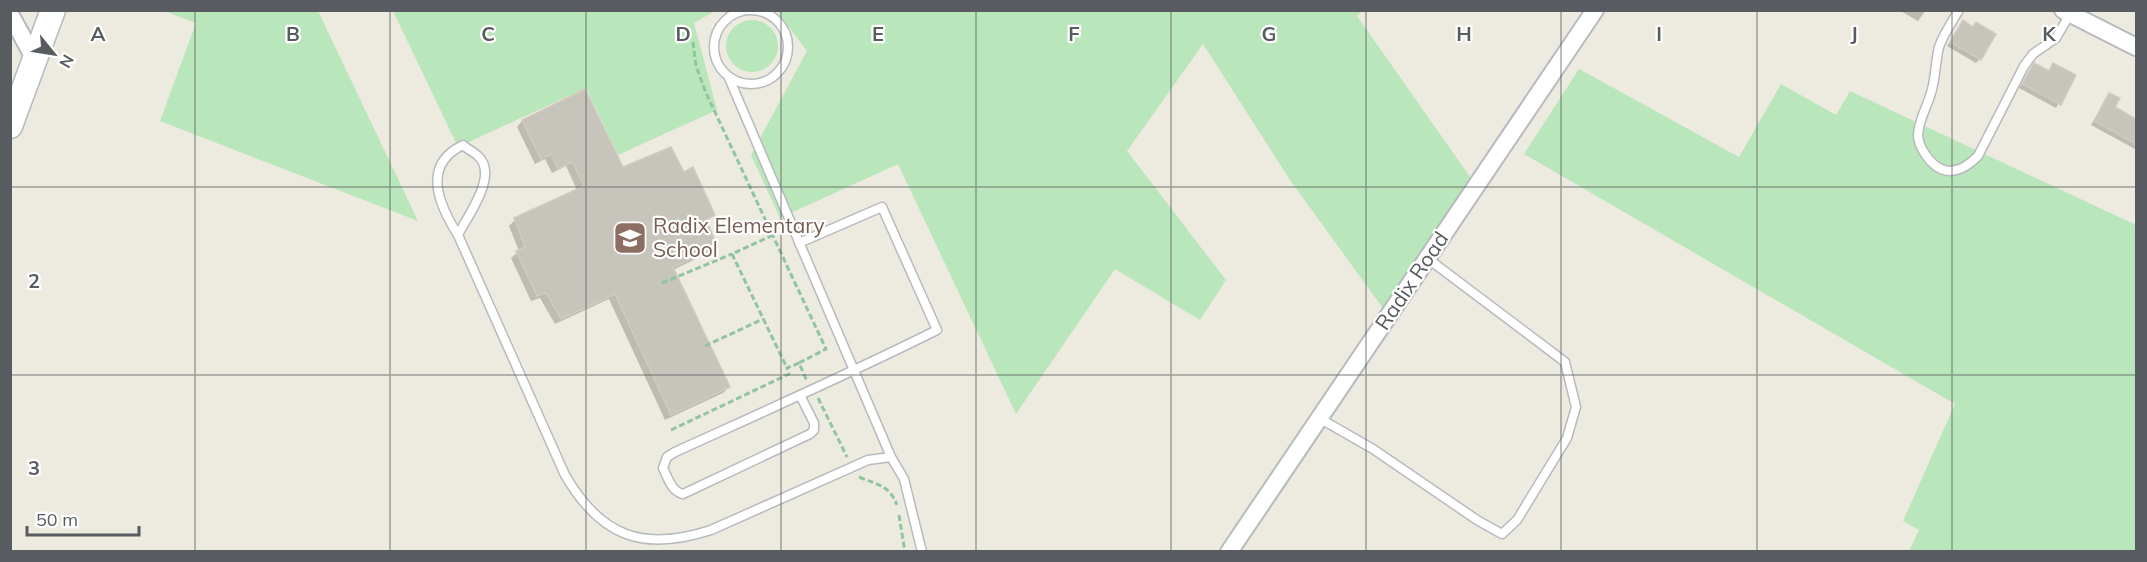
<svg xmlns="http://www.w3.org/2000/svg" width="2147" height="562" font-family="Mulish,sans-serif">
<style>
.green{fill:#b9e6ba}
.shadow{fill:#0003}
.building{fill:#c7c4bc;stroke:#d1cbbd;stroke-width:1.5}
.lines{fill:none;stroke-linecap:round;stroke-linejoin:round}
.service-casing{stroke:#b7babf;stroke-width:11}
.minor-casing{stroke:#b7babf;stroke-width:20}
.secondary-casing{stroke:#b5b9bf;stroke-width:27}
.path{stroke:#91c5a1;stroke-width:3;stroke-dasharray:6 3;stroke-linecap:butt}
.service{stroke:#fff;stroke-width:8}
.minor{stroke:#fff;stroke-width:16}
.secondary{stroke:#fff;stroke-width:24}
.grid{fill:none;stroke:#585c61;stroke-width:1.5;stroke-opacity:0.55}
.labels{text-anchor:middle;stroke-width:4.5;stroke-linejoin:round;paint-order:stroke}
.education-label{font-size:21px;fill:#785e54;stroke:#fff;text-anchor:start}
.street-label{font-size:21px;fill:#585c61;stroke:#fff}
.grid-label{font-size:20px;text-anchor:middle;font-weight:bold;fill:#585c61;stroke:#fff;stroke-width:4.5;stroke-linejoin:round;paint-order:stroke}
</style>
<rect width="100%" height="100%" fill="#edeadf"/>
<g class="green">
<polygon points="1363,10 1357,16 1473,181 1385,311 1290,180 1203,44 1127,151 1226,280 1200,320 1115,269 1016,414 898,164 780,218 751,155 807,51 777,11"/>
<polygon points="164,11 318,11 418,221 160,121 196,23"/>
<polygon points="393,11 715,11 694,23 717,110 618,155 586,88 458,147"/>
<circle cx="752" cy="46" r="26"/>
<polygon points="1579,69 1739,157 1781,84 1836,115 1850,91 2136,225 2136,551 1909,551 1919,530 1903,521 1955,404 1524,154"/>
</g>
<g class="shadow">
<polygon points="1899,10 1926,10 1918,21"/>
<polygon points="1963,22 1980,59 1976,63 1947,46"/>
<polygon points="2035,65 2048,72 2054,65 2074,76 2056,108 2019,88"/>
<polygon points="2110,94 2113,107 2136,120 2135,149 2091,125"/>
<polygon points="522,121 622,169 683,174 713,215 706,222 716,246 710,252 673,270 729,387 723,393 665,420 609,299 555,324 540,298 531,301 511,258 519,251 509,226 515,220 577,190 566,166 552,173 545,159 535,164 517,127"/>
</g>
<g class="building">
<polygon points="1963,20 1973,27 1976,22 1996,34 1981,60 1950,42"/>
<polygon points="2034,63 2049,71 2053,63 2076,75 2061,105 2022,84"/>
<polygon points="585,89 623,167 671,147 684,172 693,167 715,215 706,220 718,247 673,267 730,387 671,415 615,294 561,319 546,293 537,296 516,251 525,247 514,218 584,186 572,162 558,169 551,154 541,159 522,120"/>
<polygon points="2109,93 2120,98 2115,107 2136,119 2136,144 2094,121"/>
</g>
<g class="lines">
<g class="service-casing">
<g id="service">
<path d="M1959,10C1952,22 1944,33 1939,47C1935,63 1936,80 1930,96C1926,109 1918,122 1918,136C1919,148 1930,164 1941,169C1955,175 1968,166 1978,156L2024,66L2033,54L2056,38L2070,14"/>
<circle cx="751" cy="47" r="37"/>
<polyline points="729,78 891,457 904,479 922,552"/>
<path d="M458,235C439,205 421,165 463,145C467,149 474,152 478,156C499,175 468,215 458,235L565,475C601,537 643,552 711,530L868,460L891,457"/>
<path d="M799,243L882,207L937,330C851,373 763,412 675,452L667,457L663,468C668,478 671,491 683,494L810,434L814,430V423L800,395"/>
<polyline points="1319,418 1373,449 1477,520 1502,534 1517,520 1567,438 1576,407 1565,362 1427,258"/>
</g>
</g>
<g class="minor-casing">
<g id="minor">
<polyline points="2063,10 2136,47"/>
<polyline points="10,14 34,58"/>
<polyline points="1229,552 1595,10"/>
</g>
</g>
<g class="secondary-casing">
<polyline id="secondary" points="10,126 53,10"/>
</g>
<g class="path">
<polyline points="693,42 696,66 706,93 826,349 799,363 807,381"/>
<polyline points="773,235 732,254 787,368"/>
<polyline points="662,283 732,254"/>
<polyline points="705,346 763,319"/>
<polyline points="818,398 847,457"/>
<polyline points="671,430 789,374 787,368 799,363"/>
<path d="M859,477C878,485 889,485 897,505"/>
<polyline points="899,515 905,552"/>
</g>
<use href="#service" class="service"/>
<use href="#minor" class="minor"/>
<use href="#secondary" class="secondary"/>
</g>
<path class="grid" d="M195,10V552M390,10V552M586,10V552M781,10V552M976,10V552M1171,10V552M1366,10V552M1561,10V552M1757,10V552M1952,10V552M10,187H2136M10,375H2136"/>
<defs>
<g id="school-square" transform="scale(1.725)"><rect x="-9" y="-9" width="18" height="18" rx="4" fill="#8d6e63" stroke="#fff"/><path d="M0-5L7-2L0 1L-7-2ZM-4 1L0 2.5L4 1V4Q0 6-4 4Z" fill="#fff"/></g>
</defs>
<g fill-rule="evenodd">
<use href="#school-square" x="630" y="238"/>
</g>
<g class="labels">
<g class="education-label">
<text x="653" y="233">Radix Elementary<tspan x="653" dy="24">School</tspan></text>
</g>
<g class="street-label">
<text transform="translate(1412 281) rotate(-56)" y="7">Radix Road</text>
</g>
</g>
<g class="grid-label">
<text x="98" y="41">A</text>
<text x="293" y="41">B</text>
<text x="488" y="41">C</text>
<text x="683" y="41">D</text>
<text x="878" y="41">E</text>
<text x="1074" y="41">F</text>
<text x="1269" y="41">G</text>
<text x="1464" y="41">H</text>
<text x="1659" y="41">I</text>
<text x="1854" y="41">J</text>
<text x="2049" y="41">K</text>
<text x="34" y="288">2</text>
<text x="34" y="475">3</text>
</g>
<rect width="2147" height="562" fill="none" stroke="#585c61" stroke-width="24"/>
<g transform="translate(54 54) rotate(120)" stroke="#ffffff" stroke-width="4.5" paint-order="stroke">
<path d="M0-4.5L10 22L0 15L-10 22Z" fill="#585c61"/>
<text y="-9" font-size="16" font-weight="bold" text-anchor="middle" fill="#585c61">N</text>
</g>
<path d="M27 526v9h112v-9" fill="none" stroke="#585c61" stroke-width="3"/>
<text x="36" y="526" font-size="18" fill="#585c61" stroke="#ffffff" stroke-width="4.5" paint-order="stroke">50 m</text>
</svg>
